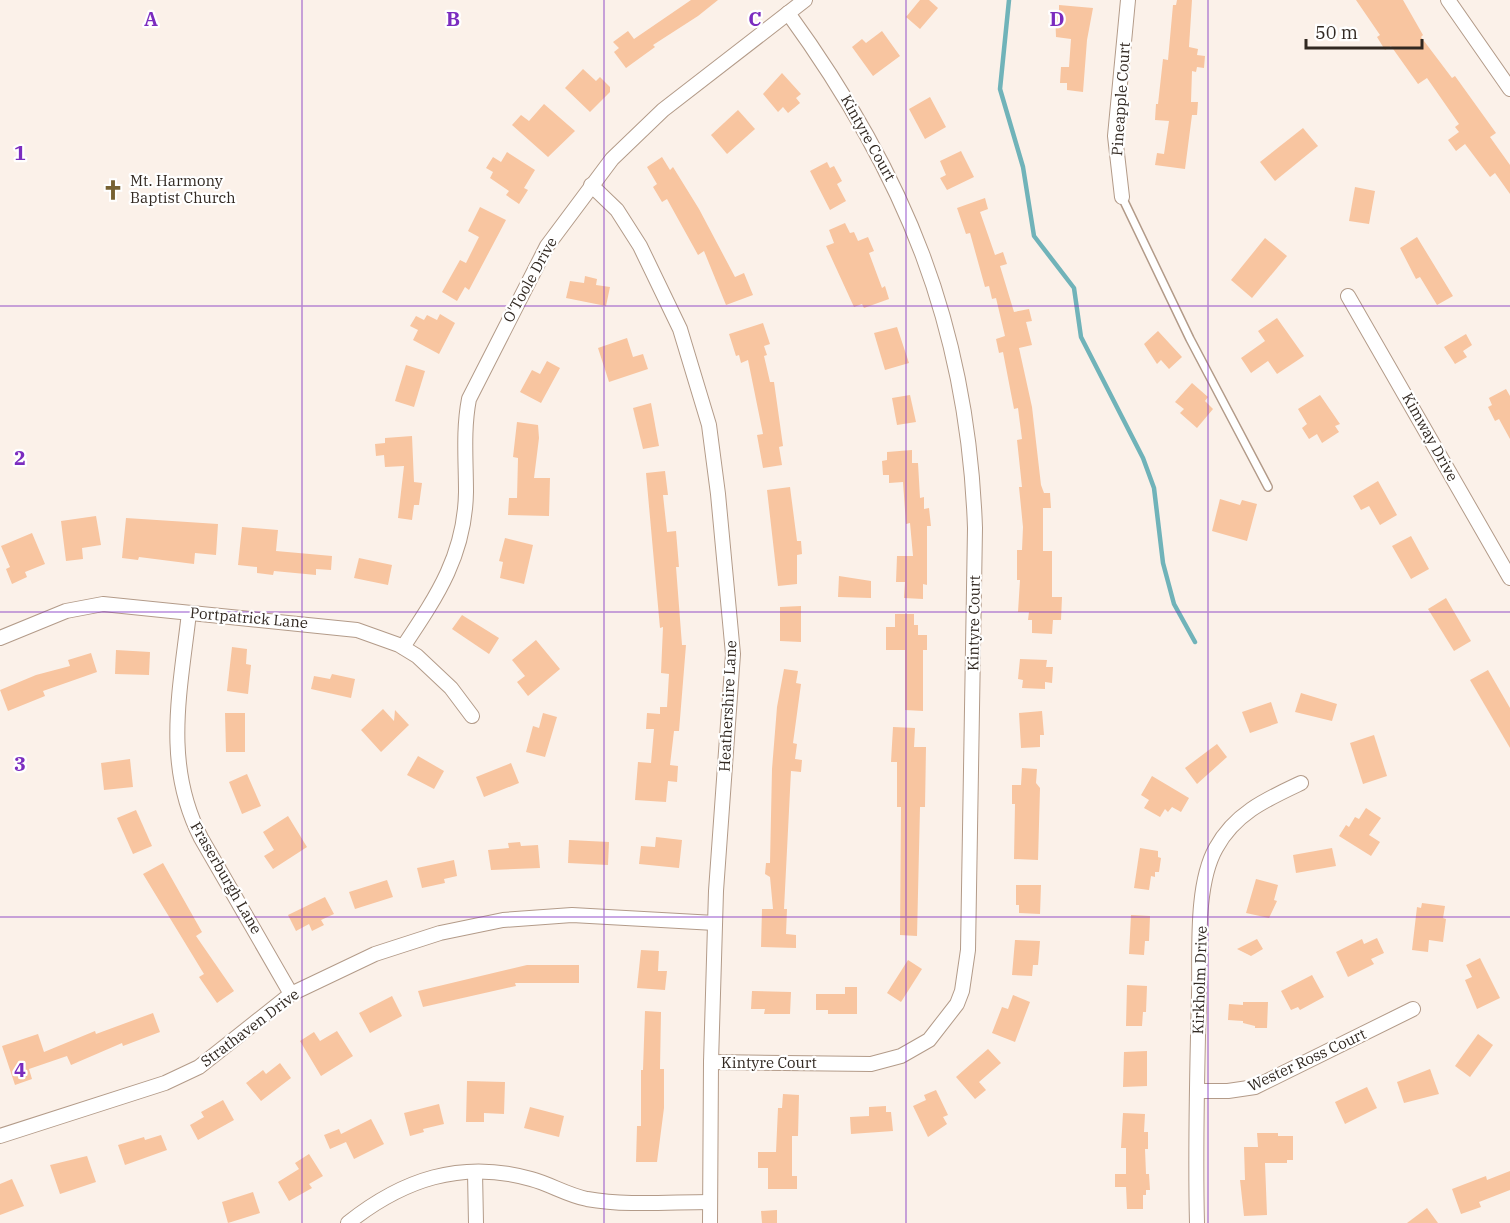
<svg xmlns="http://www.w3.org/2000/svg" width="1510" height="1223" font-family="'IBM Plex Serif',serif">
<style>
.lines{fill:none;stroke-linecap:round;stroke-linejoin:round}
.stream{stroke:#70b3b9;stroke-width:4.5}
.building{fill:#f8c5a0}
.lane-casing{stroke:#b39b89;stroke-width:10}
.street-casing{stroke:#b39b89;stroke-width:16}
.lane{stroke:#fff;stroke-width:7}
.street{stroke:#fff;stroke-width:14}
.grid{fill:none;stroke:#7b2cbf;stroke-width:1.5;stroke-opacity:0.55}
.labels{text-anchor:middle;stroke-width:4.5;stroke-linejoin:round;paint-order:stroke}
.street-label{font-size:15px;fill:#312821;stroke:#fff}
.poi-label{font-size:15px;fill:#312821;stroke:#fff;text-anchor:start}
.grid-label{font-size:20px;text-anchor:middle;font-weight:bold;fill:#7b2cbf;stroke:#fff;stroke-width:4.5;stroke-linejoin:round;paint-order:stroke}
</style>
<rect width="100%" height="100%" fill="#fbf1e9"/>
<g class="lines">
<polyline class="stream" points="1009,0 1000,89 1023,167 1034,236 1074,288 1081,337 1143,458 1154,488 1163,563 1174,604 1195,642"/>
</g>
<g class="building">
<polygon points="691,0 718,0 698,16 653,45 655,47 626,68 614,52 619,48 613,42 628,31 634,39"/>
<polygon points="920,0 929,0 938,8 920,29 906,17"/>
<polygon points="1177,0 1192,0 1189,47 1198,49 1197,55 1205,56 1204,68 1197,67 1196,72 1192,71 1191,102 1198,102 1197,115 1192,115 1185,169 1155,165 1157,153 1164,154 1169,121 1155,120 1156,104 1158,104 1163,59 1168,60 1173,5 1176,5"/>
<polygon points="1356,0 1403,0 1423,35 1421,37 1452,78 1455,76 1496,133 1490,137 1510,165 1510,194 1495,173 1490,177 1465,144 1456,151 1448,140 1459,132 1455,127 1459,124 1427,78 1418,84 1391,46 1385,50 1377,37 1380,35"/>
<polygon points="1059,5 1093,8 1087,40 1083,92 1067,90 1067,83 1060,83 1061,67 1069,67 1071,39 1056,37 1055,12 1059,13"/>
<polygon points="882,31 900,56 873,76 852,47 862,39 866,43"/>
<polygon points="583,69 596,81 600,77 610,87 610,92 590,112 565,88"/>
<polygon points="782,73 801,94 796,98 800,103 788,113 783,107 778,112 763,94"/>
<polygon points="930,97 946,127 925,139 909,109"/>
<polygon points="544,104 575,131 548,157 512,125 521,115 529,121"/>
<polygon points="738,110 755,129 727,154 711,135"/>
<polygon points="1303,128 1318,146 1275,181 1260,162"/>
<polygon points="961,151 974,177 947,190 940,178 946,175 940,161"/>
<polygon points="507,152 535,170 524,188 528,190 519,204 506,195 509,191 490,178 493,172 486,168 493,157 501,162"/>
<polygon points="662,157 670,170 673,167 699,209 735,277 744,273 753,295 726,305 704,251 698,255 667,199 662,202 653,187 657,184 647,167"/>
<polygon points="827,162 830,168 834,166 842,181 837,184 846,201 830,210 810,171"/>
<polygon points="1355,187 1375,191 1369,224 1349,221"/>
<polygon points="985,198 988,209 980,212 995,255 1003,252 1007,264 1000,266 1014,312 1029,309 1032,321 1026,322 1032,345 1019,348 1032,407 1041,485 1044,493 1050,493 1051,508 1043,508 1043,551 1052,551 1052,597 1062,597 1061,620 1053,620 1052,634 1032,633 1032,620 1028,620 1029,612 1018,612 1020,580 1017,580 1017,550 1022,550 1023,527 1019,487 1022,487 1017,440 1022,439 1018,408 1014,409 1003,352 999,353 996,339 1005,336 996,298 992,299 989,286 985,287 970,233 966,234 957,208"/>
<polygon points="480,207 506,220 469,290 465,287 457,301 442,292 460,260 466,263 479,237 468,231"/>
<polygon points="845,223 850,233 854,232 858,241 868,237 874,251 869,253 882,288 885,286 889,299 864,308 862,304 854,307 826,246 834,243 829,230"/>
<polygon points="1417,237 1453,296 1437,305 1420,277 1416,279 1400,248"/>
<polygon points="1265,238 1287,256 1252,298 1231,280"/>
<polygon points="585,276 597,279 596,285 610,287 606,306 566,298 570,281 584,283"/>
<polygon points="440,314 455,323 439,354 413,340 418,330 410,326 416,316 424,320 427,315 437,320"/>
<polygon points="1277,318 1304,356 1277,374 1268,361 1251,373 1241,358 1265,341 1258,331"/>
<polygon points="763,323 770,344 764,346 767,355 764,356 770,382 774,382 783,446 779,447 782,465 763,468 757,435 763,434 748,360 741,363 739,355 736,356 729,334"/>
<polygon points="897,327 909,363 885,370 874,333"/>
<polygon points="1158,331 1182,357 1169,369 1161,360 1157,364 1144,344"/>
<polygon points="1466,334 1472,345 1463,351 1467,357 1455,364 1444,347"/>
<polygon points="627,338 633,357 643,354 648,369 609,382 598,348"/>
<polygon points="547,361 560,368 541,403 520,392 532,370 540,374"/>
<polygon points="406,365 425,371 414,407 395,401"/>
<polygon points="1192,383 1208,397 1205,401 1213,409 1197,428 1180,413 1184,409 1175,402"/>
<polygon points="1506,389 1510,396 1510,439 1499,419 1495,421 1488,407 1492,405 1489,398"/>
<polygon points="910,395 916,422 897,425 892,398"/>
<polygon points="1320,395 1340,424 1335,426 1339,432 1322,443 1317,434 1309,439 1302,428 1307,424 1298,409"/>
<polygon points="651,403 659,446 643,449 633,408"/>
<polygon points="517,422 538,425 539,438 534,478 550,478 549,516 508,515 509,498 517,498 518,458 513,457"/>
<polygon points="412,436 414,482 422,483 419,505 414,505 412,520 398,518 404,466 385,467 384,455 376,456 375,444 385,443 385,438"/>
<polygon points="912,450 912,463 918,463 920,498 924,497 924,509 929,508 931,526 927,526 927,585 923,584 923,599 904,598 905,582 896,582 897,556 913,556 910,523 906,524 903,482 889,483 889,475 883,475 882,461 887,460 887,452"/>
<polygon points="665,471 668,495 663,495 667,532 676,531 679,567 676,567 682,645 686,645 679,731 674,731 670,765 678,766 677,782 668,781 666,802 635,800 638,762 651,763 654,729 646,729 647,713 660,714 660,707 667,707 669,674 661,673 663,627 660,628 646,473"/>
<polygon points="1378,481 1397,515 1380,525 1369,506 1361,510 1353,496"/>
<polygon points="790,487 797,541 801,541 802,554 797,555 797,584 778,586 767,490"/>
<polygon points="1220,499 1240,505 1242,500 1257,504 1247,541 1212,531"/>
<polygon points="96,516 101,545 82,548 83,559 66,561 61,521"/>
<polygon points="126,518 218,524 216,555 195,553 194,564 139,557 138,560 122,558"/>
<polygon points="242,527 278,530 276,551 332,556 331,570 316,569 316,575 274,571 273,575 257,573 257,567 238,565"/>
<polygon points="32,533 45,564 25,572 27,577 12,584 6,569 10,567 1,546"/>
<polygon points="1411,536 1429,569 1411,579 1392,546"/>
<polygon points="505,538 533,545 524,584 500,578 503,562 499,561"/>
<polygon points="359,558 392,565 388,585 354,578"/>
<polygon points="839,576 871,581 871,598 838,597"/>
<polygon points="1446,598 1471,641 1454,651 1428,609"/>
<polygon points="801,606 801,642 780,641 780,607"/>
<polygon points="895,614 914,614 914,625 918,625 918,635 927,635 927,650 923,650 923,711 905,710 905,650 886,650 886,627 895,627"/>
<polygon points="462,615 499,638 489,654 452,629"/>
<polygon points="536,640 560,669 528,696 517,682 525,676 512,660"/>
<polygon points="232,647 247,649 246,664 251,665 248,694 227,691"/>
<polygon points="116,650 150,652 149,675 115,674"/>
<polygon points="91,653 97,672 43,691 45,696 8,711 0,690 36,675 70,666 68,660"/>
<polygon points="1020,659 1047,660 1046,667 1053,667 1052,683 1045,682 1045,689 1022,688 1023,680 1018,679"/>
<polygon points="784,669 798,671 796,683 801,684 793,743 797,744 795,759 802,760 801,772 791,771 784,909 787,909 786,934 796,935 796,948 761,947 762,909 773,909 770,877 765,874 766,863 770,863 772,769 777,707"/>
<polygon points="1488,670 1510,708 1510,748 1470,680"/>
<polygon points="332,674 355,679 351,698 311,689 314,676 330,679"/>
<polygon points="1301,693 1337,704 1332,721 1295,712"/>
<polygon points="1271,702 1278,723 1250,733 1242,712"/>
<polygon points="383,709 394,721 395,710 409,725 381,752 361,730"/>
<polygon points="1042,711 1044,735 1040,735 1040,747 1021,748 1019,713"/>
<polygon points="225,713 245,713 245,752 226,752"/>
<polygon points="543,713 557,717 545,757 526,752 533,726 539,728"/>
<polygon points="893,727 915,728 914,747 926,747 925,807 920,807 917,936 900,935 901,807 897,807 897,762 891,762"/>
<polygon points="1374,735 1387,776 1363,784 1350,743"/>
<polygon points="1217,744 1227,757 1197,784 1185,768"/>
<polygon points="418,756 444,771 434,789 407,775"/>
<polygon points="130,759 133,787 104,790 101,763"/>
<polygon points="511,763 519,783 484,797 476,777"/>
<polygon points="1022,768 1037,769 1036,783 1040,788 1038,860 1014,859 1015,804 1012,804 1012,785 1021,785"/>
<polygon points="247,774 261,806 242,814 229,782"/>
<polygon points="1152,776 1189,798 1181,812 1172,807 1168,812 1165,809 1160,817 1144,808 1149,800 1141,795"/>
<polygon points="1366,808 1381,818 1369,835 1380,842 1371,856 1339,836 1346,825 1349,827 1355,817 1359,819"/>
<polygon points="136,810 152,846 133,854 117,818"/>
<polygon points="288,816 307,847 273,869 264,856 274,850 263,832"/>
<polygon points="656,837 682,840 679,868 639,864 641,846 655,847"/>
<polygon points="569,840 609,842 608,865 568,863"/>
<polygon points="520,842 521,846 538,845 540,868 491,870 488,850 509,848 508,843"/>
<polygon points="1140,848 1158,851 1158,857 1161,858 1159,872 1155,872 1155,877 1151,876 1149,890 1134,888"/>
<polygon points="1332,848 1336,866 1296,873 1293,855"/>
<polygon points="454,860 457,876 444,879 445,883 422,888 417,868"/>
<polygon points="163,863 202,932 196,936 234,991 217,1003 199,977 204,974 143,874"/>
<polygon points="1256,879 1278,885 1274,900 1277,901 1269,918 1246,913"/>
<polygon points="387,880 393,897 355,909 349,892"/>
<polygon points="1016,885 1041,885 1040,914 1019,913 1019,905 1016,905"/>
<polygon points="325,897 334,914 321,920 324,925 312,931 309,924 296,931 288,915"/>
<polygon points="1422,903 1445,906 1443,918 1446,919 1443,942 1429,940 1428,952 1412,950 1417,907 1421,908"/>
<polygon points="1131,915 1150,916 1149,941 1145,941 1144,955 1129,954"/>
<polygon points="1377,938 1384,953 1371,959 1374,964 1348,977 1336,952 1362,939 1364,944"/>
<polygon points="1257,939 1263,949 1251,956 1237,949"/>
<polygon points="1015,940 1040,941 1038,965 1033,965 1032,976 1012,975"/>
<polygon points="641,950 659,951 658,971 667,971 665,990 637,988"/>
<polygon points="1480,958 1500,998 1477,1009 1465,980 1472,977 1466,965"/>
<polygon points="908,960 922,969 901,1002 887,993"/>
<polygon points="527,965 579,965 579,983 515,983 516,986 423,1007 418,991"/>
<polygon points="1312,975 1324,997 1300,1010 1298,1007 1291,1010 1281,991"/>
<polygon points="1127,985 1147,986 1146,1012 1143,1012 1142,1026 1126,1026"/>
<polygon points="845,987 857,987 857,1014 828,1014 828,1010 816,1010 816,994 845,994"/>
<polygon points="752,991 791,992 790,1014 764,1014 765,1009 751,1009"/>
<polygon points="1013,995 1030,1002 1015,1042 992,1033 1002,1007 1008,1009"/>
<polygon points="392,996 402,1016 370,1033 359,1013"/>
<polygon points="1243,1002 1268,1002 1267,1028 1255,1028 1255,1026 1243,1023 1243,1021 1228,1020 1229,1004 1243,1005"/>
<polygon points="645,1011 661,1012 660,1069 664,1069 664,1108 657,1162 636,1162 637,1126 641,1126 641,1070 643,1070"/>
<polygon points="153,1013 160,1032 123,1046 122,1043 71,1065 67,1056 29,1069 32,1079 15,1085 2,1046 38,1034 44,1052 95,1031 96,1034"/>
<polygon points="337,1031 353,1056 321,1076 300,1041 314,1032 320,1041"/>
<polygon points="1478,1034 1493,1045 1470,1077 1455,1066"/>
<polygon points="988,1049 1001,1063 979,1082 986,1090 975,1099 956,1077"/>
<polygon points="1147,1051 1147,1086 1123,1087 1124,1052"/>
<polygon points="280,1063 291,1078 261,1101 246,1083 263,1070 266,1074"/>
<polygon points="1430,1069 1439,1094 1404,1103 1397,1082"/>
<polygon points="467,1081 505,1082 504,1114 484,1113 484,1122 466,1122"/>
<polygon points="1367,1087 1377,1108 1345,1124 1335,1102"/>
<polygon points="936,1090 948,1115 943,1117 947,1124 928,1137 913,1106 926,1100 924,1095"/>
<polygon points="783,1094 799,1095 798,1136 792,1136 792,1176 797,1176 797,1189 768,1189 768,1168 758,1168 758,1152 776,1152 778,1108 782,1108"/>
<polygon points="223,1100 234,1120 198,1140 190,1125 204,1117 201,1112"/>
<polygon points="439,1104 444,1124 423,1129 424,1132 410,1136 404,1113"/>
<polygon points="886,1106 886,1112 891,1112 893,1131 851,1134 850,1117 869,1116 869,1107"/>
<polygon points="530,1107 564,1116 559,1137 524,1128"/>
<polygon points="1123,1113 1145,1114 1144,1132 1148,1132 1148,1149 1145,1149 1146,1174 1149,1174 1150,1190 1146,1190 1146,1195 1143,1195 1143,1209 1127,1209 1126,1187 1115,1187 1115,1174 1126,1174 1126,1148 1121,1148"/>
<polygon points="371,1119 384,1144 354,1159 346,1142 330,1149 324,1135 339,1129 341,1134"/>
<polygon points="1257,1133 1278,1133 1278,1136 1293,1136 1293,1160 1287,1160 1287,1163 1265,1163 1267,1215 1244,1216 1240,1180 1245,1180 1244,1147 1258,1147"/>
<polygon points="161,1135 167,1150 125,1165 118,1145 144,1137 145,1140"/>
<polygon points="309,1154 323,1176 309,1184 312,1188 289,1201 278,1182 299,1169 295,1163"/>
<polygon points="87,1156 96,1182 60,1194 50,1165"/>
<polygon points="1510,1171 1510,1190 1479,1202 1481,1207 1461,1214 1452,1189 1486,1176 1487,1180"/>
<polygon points="12,1179 24,1206 0,1215 0,1184"/>
<polygon points="253,1192 260,1213 228,1223 222,1202"/>
<polygon points="1427,1208 1438,1223 1407,1223"/>
<polygon points="777,1210 777,1223 762,1223 761,1211"/>
</g>
<g class="lines">
<g class="lane-casing">
<polyline id="lane" points="1122,197 1190,339 1268,487"/>
</g>
<g class="street-casing">
<g id="street">
<polyline points="1448,0 1510,89"/>
<polyline points="591,185 617,210 640,246 680,329 709,425 718,494 733,654 716,891 711,1062 710,1223"/>
<polyline points="1122,197 1115,136 1128,0"/>
<polyline points="1348,296 1510,578"/>
<path d="M189,613C180,692 163,764 201,838L291,994"/>
<polyline points="0,638 66,611 103,604 357,630 399,645 417,656 451,688 472,716"/>
<path d="M403,647C437,596 465,555 466,492C466,460 463,430 469,399L547,246L612,159L663,110L805,0"/>
<path d="M711,1062L871,1064L901,1056L929,1040L957,1004L962,991L968,950L975,528C968,327 905,174 788,13"/>
<polyline points="1197,1091 1228,1091 1255,1087 1413,1009"/>
<polyline points="0,1136 165,1083 199,1067 291,994 375,954 440,933 503,920 572,915 715,923"/>
<polyline points="475,1172 476,1223"/>
<path d="M348,1223C402,1180 461,1159 531,1179C550,1184 567,1195 587,1199C627,1206 669,1202 710,1202"/>
<path d="M1197,1223C1195,1147 1197,1071 1199,995C1200,952 1195,885 1216,848C1235,813 1267,799 1301,783"/>
</g>
</g>
<use href="#lane" class="lane"/>
<use href="#street" class="street"/>
</g>
<path class="grid" d="M302,0V1223M604,0V1223M906,0V1223M1208,0V1223M0,306H1510M0,612H1510M0,917H1510"/>
<defs>
<g id="church-bare" transform="scale(1.62)"><path d="M-1.2-6h2.4v3.5h3.3v2.4h-3.3V6h-2.4V-.1h-3.3v-2.4h3.3Z" fill="#776131" stroke="#fff" stroke-width="2.5" paint-order="stroke"/></g>
</defs>
<g fill-rule="evenodd">
<use href="#church-bare" x="113" y="190"/>
</g>
<g class="labels">
<g class="street-label">
<text transform="translate(1121 99) rotate(-86)" y="5">Pineapple Court</text>
<text transform="translate(868 138) rotate(61)" y="5">Kintyre Court</text>
<text transform="translate(530 280) rotate(-61)" y="5">O'Toole Drive</text>
<text transform="translate(1430 437) rotate(61)" y="5">Kimway Drive</text>
<text transform="translate(249 618) rotate(5)" y="5">Portpatrick Lane</text>
<text transform="translate(974 623) rotate(-89)" y="5">Kintyre Court</text>
<text transform="translate(728 706) rotate(-87)" y="5">Heathershire Lane</text>
<text transform="translate(226 878) rotate(60)" y="5">Fraserburgh Lane</text>
<text transform="translate(1200 980) rotate(-88)" y="5">Kirkholm Drive</text>
<text transform="translate(250 1028) rotate(-37)" y="5">Strathaven Drive</text>
<text transform="translate(1307 1060) rotate(-25)" y="5">Wester Ross Court</text>
<text x="769" y="1068">Kintyre Court</text>
</g>
<g class="poi-label">
<text x="130" y="186">Mt. Harmony<tspan x="130" dy="17">Baptist Church</tspan></text>
</g>
</g>
<g class="grid-label">
<text x="151" y="26">A</text>
<text x="453" y="26">B</text>
<text x="755" y="26">C</text>
<text x="1057" y="26">D</text>
<text x="20" y="160">1</text>
<text x="20" y="465">2</text>
<text x="20" y="771">3</text>
<text x="20" y="1077">4</text>
</g>
<path d="M1306 39v9h116v-9" fill="none" stroke="#312821" stroke-width="3"/>
<text x="1315" y="39" font-size="18" fill="#312821" stroke="#ffffff" stroke-width="4.5" paint-order="stroke">50 m</text>
</svg>
